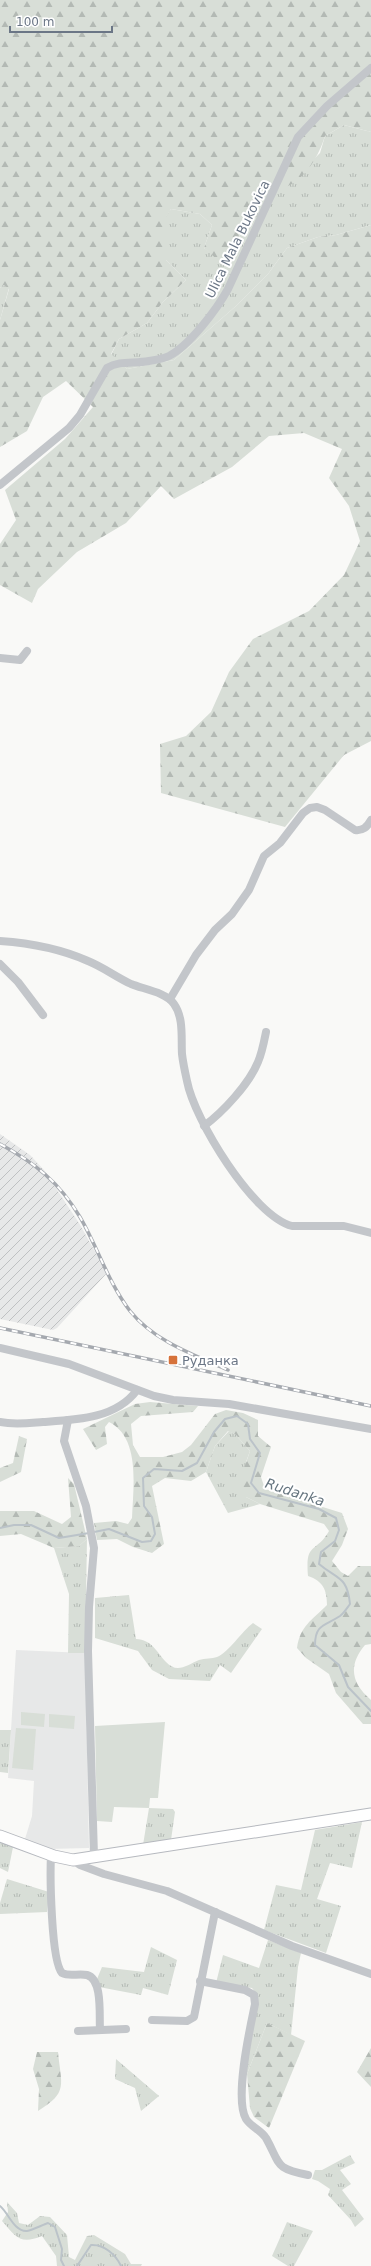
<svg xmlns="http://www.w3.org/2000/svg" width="371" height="2266" font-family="'DejaVu Sans',sans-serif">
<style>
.built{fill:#e7e8e8}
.industrial{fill:url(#industrial-furrows)}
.grass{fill:url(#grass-tufts)}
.forest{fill:url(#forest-firs)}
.park{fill:#d8ded7}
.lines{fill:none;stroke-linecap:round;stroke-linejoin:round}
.stream{stroke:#bbc3c9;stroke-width:2}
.secondary-casing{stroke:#b6b9bf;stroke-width:13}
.minor{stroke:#c3c6ca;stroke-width:8}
.secondary{stroke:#fff;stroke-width:11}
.rail-casing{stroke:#a5a9af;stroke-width:3.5}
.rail{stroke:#fff;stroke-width:2;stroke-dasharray:6;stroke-linecap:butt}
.poi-dot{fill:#d6723a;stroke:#fff;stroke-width:1.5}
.labels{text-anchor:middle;stroke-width:4;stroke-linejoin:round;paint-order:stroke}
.street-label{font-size:13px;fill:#6b7686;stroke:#fff}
.poi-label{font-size:13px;fill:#6b7686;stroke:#fff;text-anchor:start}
.water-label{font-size:14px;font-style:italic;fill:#677680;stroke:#fff}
</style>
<defs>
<pattern id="industrial-furrows" width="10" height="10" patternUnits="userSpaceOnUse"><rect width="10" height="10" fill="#e7e8e8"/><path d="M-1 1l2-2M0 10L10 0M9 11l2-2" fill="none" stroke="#bfc1c2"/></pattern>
<pattern id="grass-tufts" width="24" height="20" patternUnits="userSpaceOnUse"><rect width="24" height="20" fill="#d8ded7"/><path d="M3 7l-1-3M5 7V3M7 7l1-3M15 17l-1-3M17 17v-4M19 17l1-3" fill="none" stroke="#b3b9b4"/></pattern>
<pattern id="forest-firs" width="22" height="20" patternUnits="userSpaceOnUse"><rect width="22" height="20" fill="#d8ded7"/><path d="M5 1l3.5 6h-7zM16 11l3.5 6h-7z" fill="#b3b9b4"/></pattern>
</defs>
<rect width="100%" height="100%" fill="#f9f9f7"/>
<polygon class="built" points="16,1650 85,1653 89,1848 48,1849 25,1839 32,1816 34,1781 8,1778"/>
<polygon class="industrial" points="0,1134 30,1155 44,1170 79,1223 107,1273 57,1328 53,1330 0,1319"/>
<g class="grass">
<polygon points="344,125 371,132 371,225 336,235 318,237 287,248 268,274 236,306 174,360 127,369 111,355 119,339 147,323 163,302 186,280 166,260 166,216 171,209 200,214 212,225 204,248 226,263 263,187 287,186 320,153 325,136"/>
<polygon points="4,285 9,288 0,320 0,288"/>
<polygon points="229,1431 236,1435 250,1451 246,1462 246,1497 260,1504 228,1513 206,1472 215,1446"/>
<polygon points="87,1539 85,1653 68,1653 69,1594 54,1548 79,1546"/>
<path d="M129,1595L136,1639C152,1640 156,1651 166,1662C177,1674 187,1665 199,1660C205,1658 212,1659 217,1657C229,1652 242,1631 253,1623L262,1629L231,1673L220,1665L210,1681L169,1679L152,1670L138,1651L95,1638V1598Z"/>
<polygon points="0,1730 11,1730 8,1773 0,1772"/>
<polygon points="149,1808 173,1809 175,1812 171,1840 143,1845"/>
<polygon points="362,1822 352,1868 330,1863 317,1899 341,1906 326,1953 264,1930 276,1885 301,1890 315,1830"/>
<polygon points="0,1841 13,1847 8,1872 0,1868"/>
<polygon points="7,1879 49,1892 47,1912 0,1914 0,1903"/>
<polygon points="268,1940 301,1953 298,1967 291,2035 267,2023 247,2074 246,2064 258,1996 252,1988 216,1983 223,1955 259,1968"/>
<polygon points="151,1947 177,1960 168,1995 143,1988 141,1995 99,1987 97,1979 102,1967 144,1972"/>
<polygon points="116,2059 159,2096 141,2111 135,2088 115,2079"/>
<polygon points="350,2155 355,2163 340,2170 351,2184 342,2190 364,2219 355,2227 351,2220 328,2195 330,2189 318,2181 312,2179 315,2170 322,2170"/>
<path d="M7,2202L17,2213L19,2223L28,2225L40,2216L50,2217L67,2235L69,2257L75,2260L87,2236L94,2235L125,2254L131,2264H142L141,2266H57L56,2256L42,2236C20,2245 16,2237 2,2221L8,2212Z"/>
<polygon points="287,2222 313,2231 294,2266 288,2266 272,2256"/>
</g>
<g class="forest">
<path d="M0,0H371V132L344,125L325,136C319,155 307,177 288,186C282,189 270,187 263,187L226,263L220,262L204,248L212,225L200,214L171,209L166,217V260L186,280L163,302L147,323L119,339L111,354L127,369L174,360L236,306L268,274L287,248L318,237L336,235L371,225V741L344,755L285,827L161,793L160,744L186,736L211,712L229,672L253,639L309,611L344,575L360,541L349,506L329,478L342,449L304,433L269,436L232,467L174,499L161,486L126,523L77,552L38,589L32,603L0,585V544L16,520L5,490L65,439L93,407L66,381L43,397L27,431L0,447V320L9,289L4,285L0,288Z"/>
<path d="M150,1402L198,1406L193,1412L141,1416L131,1424L133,1445L140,1457H163L182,1452L191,1445L215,1414L226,1410L243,1413L258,1420V1436L271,1447L261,1477L265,1489L342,1513L348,1529L342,1545L332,1561L341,1572L348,1576L358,1566H371V1644L365,1645C348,1665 351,1683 371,1700V1724H363L336,1693L329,1674L306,1658L297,1648C300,1626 312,1620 327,1605C327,1590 323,1581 308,1576C305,1541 316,1554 329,1531L324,1524L260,1504L246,1497L239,1483L250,1451L236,1435L228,1431L215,1446L206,1472L191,1481L165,1478L152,1486L164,1544L152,1553L133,1547L117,1539L97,1540L94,1523L116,1521L128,1524L132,1518C133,1488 141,1438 109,1422L105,1427L107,1444L96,1450L83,1429L135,1404Z"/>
<polygon points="19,1436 27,1439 21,1472 0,1482 0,1468 13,1463"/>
<polygon points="68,1478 74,1484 87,1539 79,1546 54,1548 21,1534 0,1536 0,1511 34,1511 62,1524 71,1517"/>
<polygon points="267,2023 305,2041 269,2128 254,2117 250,2108 247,2074"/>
<polygon points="371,2048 371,2087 357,2072"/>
<path d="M37,2052H58C61,2085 69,2092 38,2111L39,2089L33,2069Z"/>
</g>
<g class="park">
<polygon points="21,1712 45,1714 44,1727 21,1725"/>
<polygon points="49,1714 75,1716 74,1729 49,1727"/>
<polygon points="165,1722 158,1798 150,1798 149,1808 114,1807 112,1822 97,1821 95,1726"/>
<polygon points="16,1728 36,1729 33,1770 12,1768"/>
</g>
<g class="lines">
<g class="stream">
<polyline points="0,1528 14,1525 31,1525 59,1538 89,1533"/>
<path d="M94,1532L109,1529L142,1542L151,1541L155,1534L152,1517L144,1506L143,1478L154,1469L182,1471L197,1463L214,1432L225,1419L237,1416L248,1424L250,1439L260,1453L251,1483L259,1493L319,1509L336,1518L339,1530L335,1541L321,1552L319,1564C338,1580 347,1576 350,1604C347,1608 344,1613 340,1616C325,1626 315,1624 315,1645L339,1665L348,1687L371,1711"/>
<path d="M0,2206C8,2212 14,2232 27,2231C33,2230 42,2225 48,2223L55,2227L62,2249L61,2260L64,2266"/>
<path d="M77,2266L91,2245C104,2244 116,2255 121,2266"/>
</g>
<g class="secondary-casing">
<polyline id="secondary" points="0,1836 54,1856 73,1860 371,1814"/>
</g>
<g class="minor">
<path d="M0,485L69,428L80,415L107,368C120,360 134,364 149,361C156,360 163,359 169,356C190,345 217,309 228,289L298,137L327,106L371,68"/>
<polyline points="0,658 20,660 27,651"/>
<path d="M0,941C29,943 61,949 88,961C103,967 116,977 131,984C143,989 166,992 174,1004C184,1018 181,1038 182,1054C183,1063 185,1072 187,1081C194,1119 253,1216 292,1226H344L371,1233"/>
<polyline points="0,964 18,982 43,1015"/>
<path d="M170,999L196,955L215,930L232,914L249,890L264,856L280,843L303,813L310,808L317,807L325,810L355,830C363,831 367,827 371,820"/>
<path d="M204,1126C223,1112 249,1084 258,1062C262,1053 264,1042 266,1032"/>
<polyline points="0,1348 69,1364 154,1396 173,1400 229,1404 371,1429"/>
<polyline points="68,1420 64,1441 86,1506 94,1548 89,1607 88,1651 94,1856"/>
<path d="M0,1422C14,1425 29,1423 43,1422C75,1420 116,1419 137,1390"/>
<path d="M51,1855C50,1875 51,1961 62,1973C70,1977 78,1973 87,1975C103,1979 99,2017 100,2030"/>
<polyline points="73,1860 80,1865 104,1874 167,1891 292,1946 371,1974"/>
<path d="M200,1981L245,1990L254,1995L255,2004C250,2028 234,2099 246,2119C251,2127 261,2130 266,2138C281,2165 274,2168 308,2175"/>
<polyline points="152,2020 187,2021 194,2017 215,1912"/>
<polyline points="78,2031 126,2029"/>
</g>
<use href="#secondary" class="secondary"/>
<g class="rail-casing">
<g id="rail">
<path d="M0,1144C35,1163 59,1182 80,1217C98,1248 108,1282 130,1311C154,1341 194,1355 228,1370"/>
<polyline points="0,1328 371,1406"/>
</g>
</g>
<use href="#rail" class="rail"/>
</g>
<rect class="poi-dot" x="168" y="1355" width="10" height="10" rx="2"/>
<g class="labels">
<g class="street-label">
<text transform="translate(237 239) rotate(-64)" y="5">Ulica Mala Bukovica</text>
</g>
<g class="poi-label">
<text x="182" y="1365">Руданка</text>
</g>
<g class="water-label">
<text transform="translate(295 1492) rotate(18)" y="5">Rudanka</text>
</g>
</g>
<path d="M10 26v6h102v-6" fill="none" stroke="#6b7686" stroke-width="2"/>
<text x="16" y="26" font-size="12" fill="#6b7686" stroke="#ffffff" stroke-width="3" paint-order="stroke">100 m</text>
</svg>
